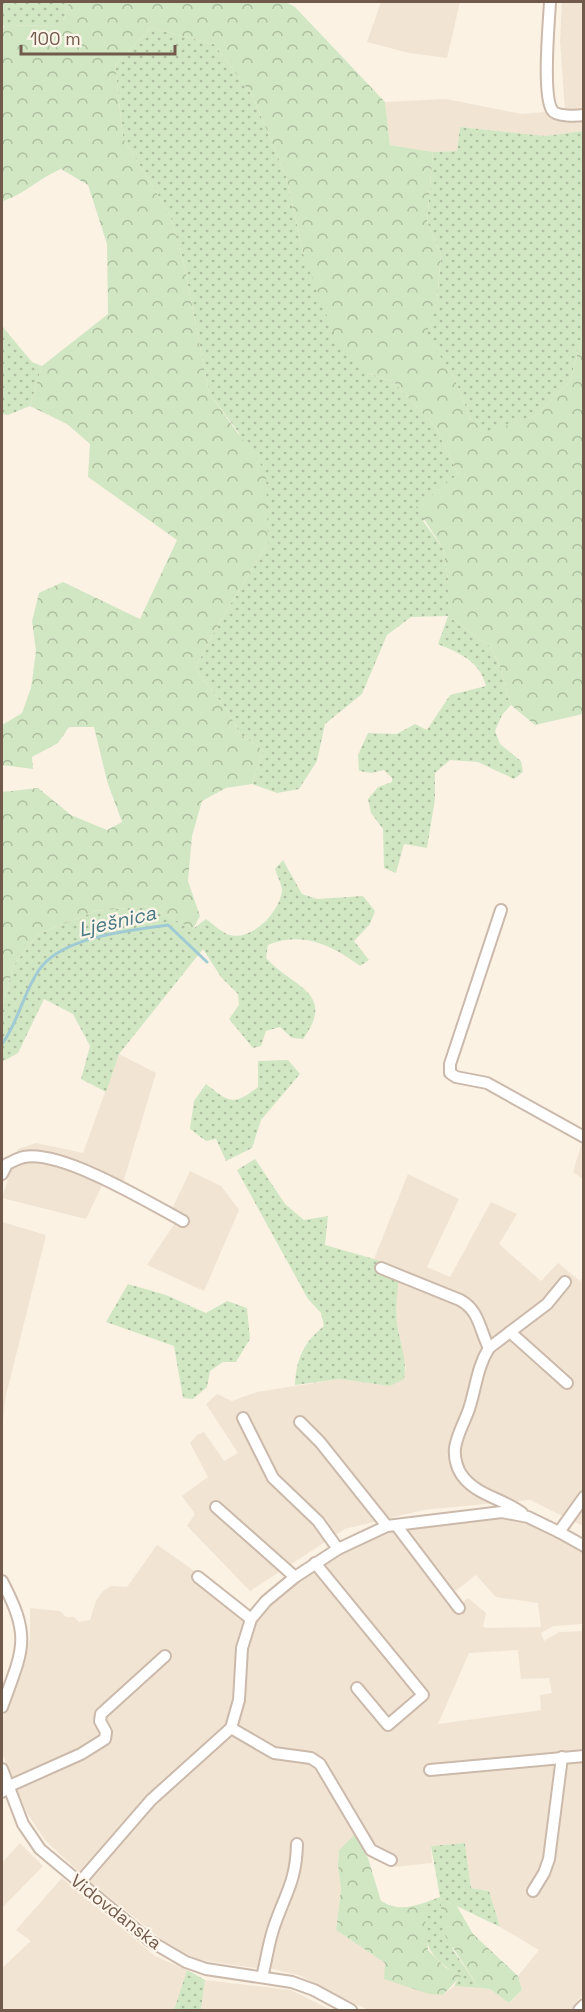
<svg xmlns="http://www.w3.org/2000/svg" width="585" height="2012" font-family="'Space Grotesk',sans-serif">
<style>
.residential{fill:#f2e4d3;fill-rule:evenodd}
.grass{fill:url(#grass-dots)}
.forest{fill:url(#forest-crowns)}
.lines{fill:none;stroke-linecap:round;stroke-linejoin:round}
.stream{stroke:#a1cbd4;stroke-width:3}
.minor-casing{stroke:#cbbaab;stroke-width:14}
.minor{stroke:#fff;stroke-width:10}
.labels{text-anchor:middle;stroke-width:4.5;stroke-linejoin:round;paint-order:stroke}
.street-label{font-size:18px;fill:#715a4b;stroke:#fef6ea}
.water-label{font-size:20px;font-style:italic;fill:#477883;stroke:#fef6ea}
</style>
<defs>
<pattern id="grass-dots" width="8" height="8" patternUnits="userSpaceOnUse" patternTransform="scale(1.5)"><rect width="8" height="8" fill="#d1e7c3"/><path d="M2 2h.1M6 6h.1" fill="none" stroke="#aebea0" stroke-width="1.8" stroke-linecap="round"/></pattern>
<pattern id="forest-crowns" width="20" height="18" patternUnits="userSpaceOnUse" patternTransform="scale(1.5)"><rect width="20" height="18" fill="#d1e7c3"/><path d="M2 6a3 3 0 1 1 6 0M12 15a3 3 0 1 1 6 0" fill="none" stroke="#aebea0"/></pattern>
</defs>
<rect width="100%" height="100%" fill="#fbf2e4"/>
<g class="residential">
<polygon points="381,2 460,2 447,58 409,53 367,42"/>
<polygon points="562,2 583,2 583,131 545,136 460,127 457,151 433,152 390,145 385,102 446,99 522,114 565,110 560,41"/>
<polygon points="119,1054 156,1073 123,1183 107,1175 86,1219 2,1198 18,1149 36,1143 83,1153"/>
<polygon points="583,1139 583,1179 573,1172"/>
<polygon points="190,1171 221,1186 239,1210 204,1291 147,1265 179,1217 171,1211"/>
<polygon points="408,1174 459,1199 427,1267 450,1277 491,1202 517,1214 499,1244 541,1281 558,1263 580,1281 583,1277 583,1526 530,1500 423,1510 345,1529 250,1591 187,1526 195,1514 182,1496 208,1477 190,1443 197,1435 204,1432 224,1461 238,1453 206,1404 217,1394 232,1401 257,1392 340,1379 390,1386 406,1370 397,1323 396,1298 400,1270 374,1259"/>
<polygon points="2,1222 46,1235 6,1395 2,1428"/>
<path d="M504,1516L527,1523L583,1552V1624L553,1626L541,1633L544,1641L559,1632L583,1631V1751L488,1758L427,1767L426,1774L558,1760L544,1881L564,1760L583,1759V1994L570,2010H368L301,1976L269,1968L277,1925L299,1879L301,1840L295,1839L292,1875L261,1969L199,1960L188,1955L161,1939L87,1879L113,1847L177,1782L233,1735L278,1759L308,1761L318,1769L331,1786L355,1834L339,1850L338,1865L341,1889L336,1930L385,1963L443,1995L454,1986L490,1989L510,2003L522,1990L518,1976L539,1950L500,1927L489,1891L471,1888L465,1843L431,1846L432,1863L395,1867L397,1858L376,1849L322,1760L287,1752L238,1727L244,1702L247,1646L254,1627L262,1611L298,1581L316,1571L417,1696L389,1720L358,1682L352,1687L388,1731L428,1695L322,1566L388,1530H394L459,1612L465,1607L462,1603L468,1598L486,1613L483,1626L486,1628L541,1627L538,1603L496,1597L476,1575L453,1593L401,1528ZM518,1650L521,1679L549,1678L552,1693L540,1695L541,1710L438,1724L469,1653Z"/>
<polygon points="157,1545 196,1572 193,1576 247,1620 238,1638 230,1720 117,1830 81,1874 45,1840 27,1813 16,1787 108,1740 112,1733 106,1716 170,1655 165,1651 99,1711 104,1735 82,1749 12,1780 2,1752 2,1720 30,1639 30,1608 60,1611 66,1617 74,1617 79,1622 90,1620 96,1601 103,1591 111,1586 127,1587"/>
<polygon points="20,1843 43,1866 2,1908 2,1863"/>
<polygon points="62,1878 155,1956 187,1970 174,2010 2,2010 2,1968 31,1941 16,1930"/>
<polygon points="205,1980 291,1990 331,2010 201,2010"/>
</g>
<g class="grass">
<polygon points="2,2 69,2 62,25 4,26 2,24"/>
<path d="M151,28L214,44L252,95L286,176L304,256L368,373L394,382L436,428L458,474L423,521L443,548L448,579V616L491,647L500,667L511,705L502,715L495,731L500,744L521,761L523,772L514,779L478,762L450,760L435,773V799L427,848L404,844L396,873L384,868L383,829L371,813L368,799L378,787L392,782V778L384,770L372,773L359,771L358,755L368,733L397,734L415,724L427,730L450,695L486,686C480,661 459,653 438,644L448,616L411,617L387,635L362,694L325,724L317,761L299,789L277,793L252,784L263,750L241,735L226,709L195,668L220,621L268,543L239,433L209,393L184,264L170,215L123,138L115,65Z"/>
<polygon points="460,127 545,136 583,131 583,334 570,381 536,415 486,434 470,418 454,377 425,335 437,301 441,255 427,222 433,152 457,151"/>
<polygon points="2,326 32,362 42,366 30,406 8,415 2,414"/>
<path d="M283,860L302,894L317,899L363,896L375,911L370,924L354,941L369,960L360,966C331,945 304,931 268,945L266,958C293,988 337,992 303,1039L292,1038L280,1027L266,1031L261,1046L253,1048L229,1019L239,1005L238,994L221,977L203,949L119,1054L106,1092L81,1079L90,1046L73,1014L44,999L18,1053L2,1062V1007L14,965L38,934L96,911L148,906L193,929L206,919C212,923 221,932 229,935C252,941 279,913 282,891C282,885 277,875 275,869Z"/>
<path d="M288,1060L300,1074L261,1120L252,1148L226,1161L216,1139L206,1141L190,1129L194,1101L206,1084C230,1103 233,1106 258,1087V1061Z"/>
<path d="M255,1159L285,1204L304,1220L328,1216L325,1245L374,1259L400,1269C398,1287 395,1304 397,1322C399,1341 408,1360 404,1379L390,1386L340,1379L295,1385C296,1359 304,1342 324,1326L321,1313L308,1299L237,1170Z"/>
<polygon points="128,1284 166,1295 206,1313 227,1301 247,1308 250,1339 236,1362 223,1362 210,1371 207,1387 193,1399 183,1398 174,1346 106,1322"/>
<path d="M465,1843L471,1888L489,1891L500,1927L440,1898L453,1950L479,1988L454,1986L460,1976C424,1954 425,1944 424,1903L440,1897L431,1846Z"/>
<polygon points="187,1970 205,1980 201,2010 174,2010"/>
</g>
<g class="forest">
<path d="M69,2H286L295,7L385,102L390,145L433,152L427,222L441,255L437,301L426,335L454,377L470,418L486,433L536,415L570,381L583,334V714L535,725L511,705L500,667L491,647L448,616V579L443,548L416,507L458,474L436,428L394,382L368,373L337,342L304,256L286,176L252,95L214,44L151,28L115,65L123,138L170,215L184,264L209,393L266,472L268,543L220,621L195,668L226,709L241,735L263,750L252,784L226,788L202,801L192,836L188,881L200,916L193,929L148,906L96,911L38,934L14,965L2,1007V792L38,788L71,815L107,830L122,822L107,781L94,727H69L58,743L32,757L33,769L2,765V725L22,713L31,688L36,651L32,621L39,593L63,582L140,619L177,540L88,477L90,444L67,424L30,406L42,366L108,314L107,244L88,185L61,169C39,178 25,194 3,201L2,199V33L4,26L62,25Z"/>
<path d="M355,1834L368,1858L381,1901C397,1910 407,1908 424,1903L428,1950L445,1967L461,1976L443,1995L429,1994L384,1979L385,1963L336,1930L341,1889L338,1865L339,1850Z"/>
<polygon points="440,1898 457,1906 473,1934 518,1976 522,1990 509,2003 490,1989 479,1988 444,1934"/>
</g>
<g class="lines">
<path class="stream" d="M2,1044C19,1021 23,993 39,970C62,936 130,931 168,925L207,962"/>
<g class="minor-casing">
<g id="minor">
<path d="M550,2C549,23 542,94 552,110C556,117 577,116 584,115"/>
<polyline points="501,910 450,1064 450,1073 456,1077 487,1083 584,1137"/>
<path d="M2,1174L7,1164C12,1162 18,1158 24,1157C62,1150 148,1202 183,1221"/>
<path d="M381,1268L460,1300C480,1311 479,1329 489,1348C477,1367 476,1388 469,1409C465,1421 457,1434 455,1448C454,1458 457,1470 464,1478C479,1496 504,1499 522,1513"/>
<polyline points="510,1332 567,1383"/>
<polyline points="489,1348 547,1304 565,1282"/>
<polyline points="243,1418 273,1478 318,1521 338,1549"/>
<polyline points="300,1422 320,1442 387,1526"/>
<polyline points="584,1497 559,1532 584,1546"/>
<polyline points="216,1507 295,1577"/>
<polyline points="396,1525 459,1608"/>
<polyline points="315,1563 423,1695 388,1725 357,1688"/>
<polyline points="198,1577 251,1619"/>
<path d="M2,1581C32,1638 23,1649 2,1707"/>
<polyline points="231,1728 274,1753 311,1758 320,1764 371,1850 391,1860"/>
<polyline points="2,1769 23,1824 40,1849 150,1941 186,1962 206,1969 292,1982 314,1990 351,2010"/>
<polyline points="430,1770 584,1756"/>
<polyline points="2,1792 7,1787 81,1754 105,1739 106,1732 100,1721 101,1714 165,1656"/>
<polyline points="79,1883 151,1800 231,1728 239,1700 242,1648 251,1619 266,1601 295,1577 338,1549 387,1526 502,1512 528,1517 559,1532"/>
<polyline points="533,1891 544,1873 549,1859 562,1757"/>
<path d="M262,1977C266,1962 268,1946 273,1930C284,1895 296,1884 297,1844"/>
<polyline points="579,2010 584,2005"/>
</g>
</g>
<use href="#minor" class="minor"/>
</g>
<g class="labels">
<g class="street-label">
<text transform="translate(116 1912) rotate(38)" y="6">Vidovdanska</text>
</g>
<g class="water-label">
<text transform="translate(117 921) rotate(-13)" y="7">Lješnica</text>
</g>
</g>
<rect width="585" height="2012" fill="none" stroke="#715a4b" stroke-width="6"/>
<path d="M21 45v9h154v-9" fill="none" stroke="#715a4b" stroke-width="3"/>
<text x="30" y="45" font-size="18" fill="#715a4b" stroke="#fef6ea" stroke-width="4.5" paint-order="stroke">100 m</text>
</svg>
